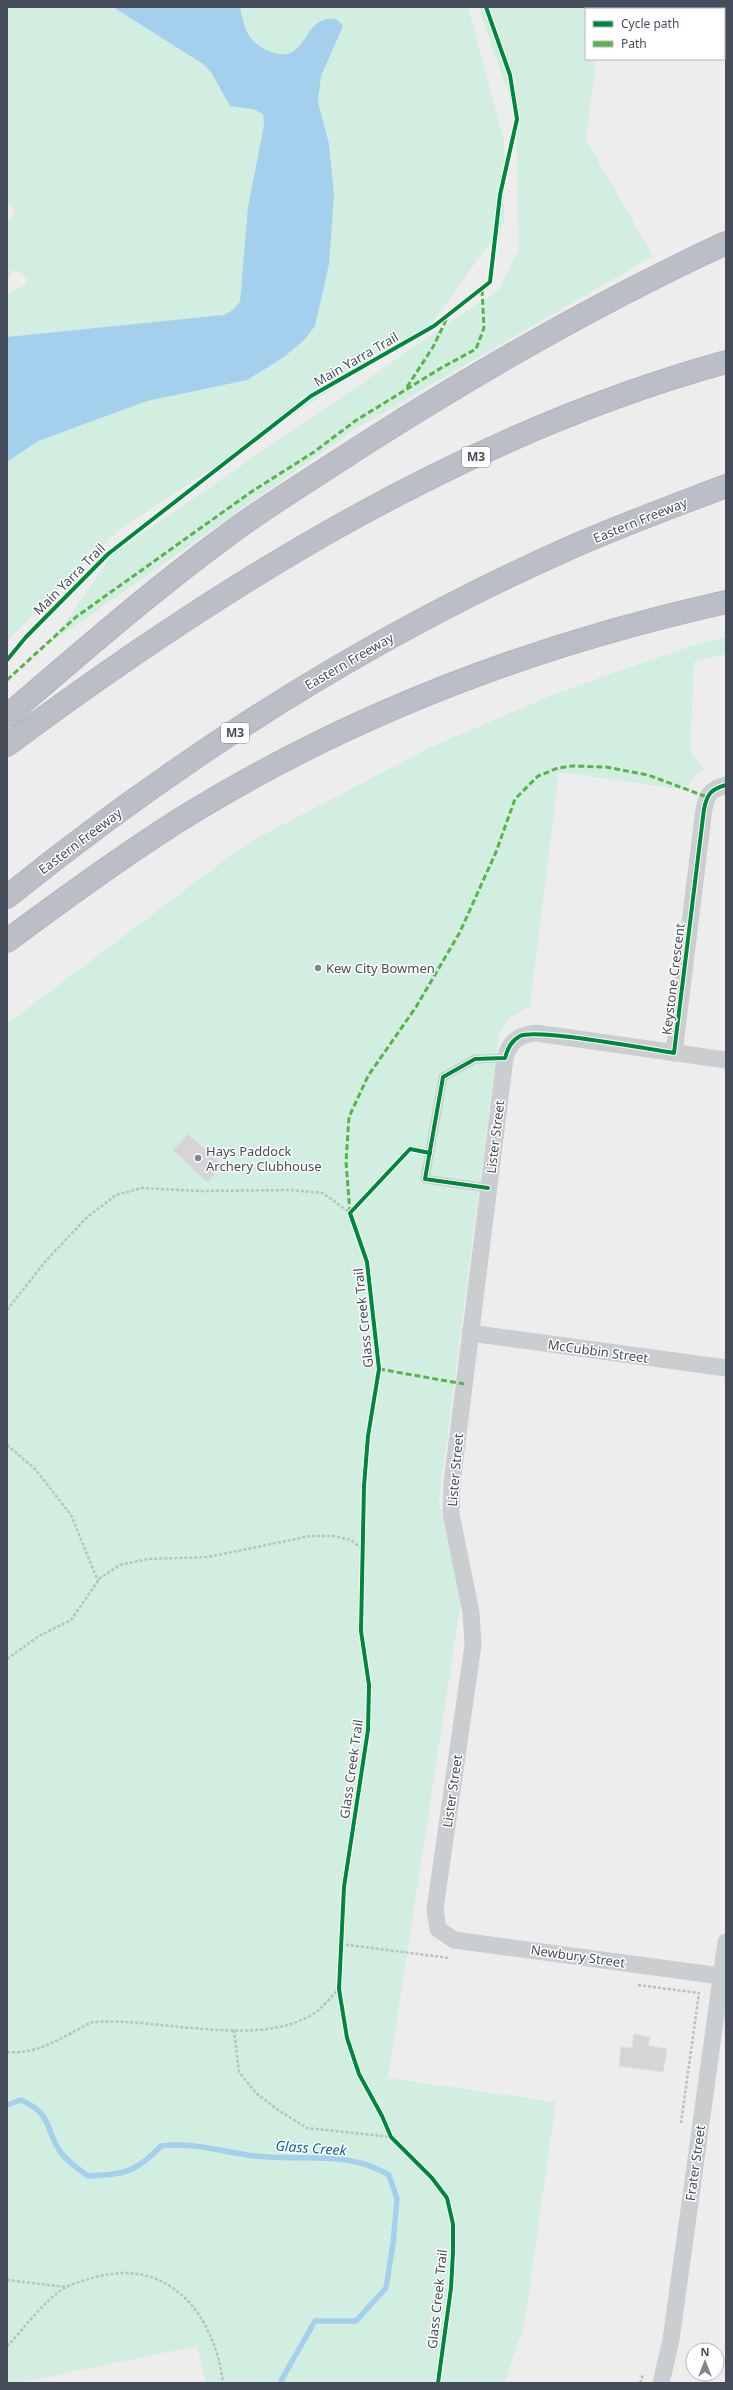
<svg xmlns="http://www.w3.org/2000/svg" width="733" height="2390" font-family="'Noto Sans',sans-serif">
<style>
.green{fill:#d1eee1}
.sand{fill:#f0eee4}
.water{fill:#a4d0ed}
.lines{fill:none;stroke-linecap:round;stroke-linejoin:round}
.stream{stroke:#a4d0ed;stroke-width:5.5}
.building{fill:#d5d5d8;stroke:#dfdfe0}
.motorway-casing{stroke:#b2b5bd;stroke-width:24}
.path{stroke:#b7c2c2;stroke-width:2.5;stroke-dasharray:3 2;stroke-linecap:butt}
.service{stroke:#cbced1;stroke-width:9}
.minor{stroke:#cbced1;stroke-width:17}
.motorway{stroke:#bbbec6;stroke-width:22}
.quiet{stroke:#57b448;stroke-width:3;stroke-dasharray:6 3;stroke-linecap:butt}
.cycleway-casing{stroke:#fff;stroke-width:6}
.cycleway{stroke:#00873e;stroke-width:4}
.poi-dot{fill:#80848d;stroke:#fff;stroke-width:1.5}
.labels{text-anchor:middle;stroke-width:3;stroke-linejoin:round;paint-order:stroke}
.shield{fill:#fff;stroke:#7d828c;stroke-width:1}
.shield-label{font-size:12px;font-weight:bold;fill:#454c5a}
.street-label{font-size:13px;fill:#454c5a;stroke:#fff}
.poi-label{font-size:13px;fill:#454c5a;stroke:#fff;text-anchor:start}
.water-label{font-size:14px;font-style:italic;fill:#0969a9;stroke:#fff}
</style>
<rect width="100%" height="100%" fill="#eeeded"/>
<g class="green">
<polygon points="7,7 468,7 504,141 504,223 432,323 119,530 7,641"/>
<polygon points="478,7 603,7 603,9 586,9 586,59 596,59 586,140 653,256 357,428 52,642 112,554 499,289 519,248 516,115"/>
<polygon points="726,637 726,654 694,662 690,751 704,769 693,777 686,790 559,772 530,1007 511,1017 499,1033 439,1503 461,1601 388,2078 556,2102 524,2326 504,2383 206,2383 197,2346 18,2383 7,2383 7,1024 246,844 429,748 557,693 694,645"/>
</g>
<g class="sand">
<polygon points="10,203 15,209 15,213 7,221 7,205"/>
<polygon points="13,270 22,273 27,280 25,285 7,294 7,282"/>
</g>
<path class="water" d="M113,7H240C242,16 244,26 248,34C255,47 282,62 295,50C308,40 309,23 327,19C335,17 339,20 343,26L321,76L318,102L329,144L334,195L329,264L315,326L305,339L284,357L247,380L147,401L38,441L7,462V337L224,315L233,310L240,302L248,207L264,125L263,114L253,109L230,106L211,72L203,64Z"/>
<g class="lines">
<path class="stream" d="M7,2105L21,2100C55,2115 44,2131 62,2154C69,2163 80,2170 88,2176C125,2174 135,2173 161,2146C195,2142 222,2152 255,2156C290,2160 330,2154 364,2164C373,2166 381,2171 389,2175L397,2199L393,2244L386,2288L356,2321H315L282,2379L281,2383"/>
</g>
<g class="building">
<polygon points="188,1134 223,1166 207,1182 173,1150"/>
<polygon points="634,2034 650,2037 648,2046 667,2049 663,2072 619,2066 621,2047 632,2048"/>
</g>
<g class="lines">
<g class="motorway-casing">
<g id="motorway">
<path d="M7,716C78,655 149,593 225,537C270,503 319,474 366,443C482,369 601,301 726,243"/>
<path d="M7,745C223,584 465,434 726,362"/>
<path d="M7,897C177,760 364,640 563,551C616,527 671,507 726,486"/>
<path d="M7,941C66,897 126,853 189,814C354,713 537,644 726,602"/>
</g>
</g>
<g class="path">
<polyline points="7,1310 44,1263 85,1219 116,1195 142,1188 200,1191 291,1190 323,1193 350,1213"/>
<polyline points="7,1445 35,1469 71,1515 98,1581"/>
<polyline points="7,1659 39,1636 71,1620 100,1578 120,1565 148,1559 208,1557 310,1536 334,1536 351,1540 362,1549"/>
<polyline points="341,1944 449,1958"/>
<polyline points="638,1985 699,1993 681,2123"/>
<polyline points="234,2030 239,2072 256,2093 278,2110 307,2128 391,2137"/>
<path d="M7,2052C33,2054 53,2043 75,2031C81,2028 88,2023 94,2022C158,2017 262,2050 316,2012C324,2006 332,1996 339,1989"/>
<polyline points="7,2280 66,2287"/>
<path d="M7,2346C26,2327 42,2302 65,2288C73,2283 86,2280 96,2277C170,2257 215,2316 223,2383"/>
<polyline points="640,2383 643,2375"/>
</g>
<polyline class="service" points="488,1188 425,1179 443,1077 475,1059 505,1058"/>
<g class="minor">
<path d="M674,1053L704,809C707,794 711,789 726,785"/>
<polyline points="470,1333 726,1368"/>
<path d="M721,1976L454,1940L438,1929L435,1909L473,1645L471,1612L451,1514L452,1483L505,1058C510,1041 519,1035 536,1033L726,1060"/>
<polyline points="661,2383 671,2340 726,1942"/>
</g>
<use href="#motorway" class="motorway"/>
<g class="quiet">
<polyline points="407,387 433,347 447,318"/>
<polyline points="7,680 76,617 251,492 314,452 355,421 441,368 476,349 484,328 482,289"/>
<polyline points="350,1213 346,1162 349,1117 368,1076 416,1007 460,932 496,852 515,799 538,776 558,768 572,766 606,767 648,775 707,797"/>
<polyline points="379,1369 464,1384"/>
</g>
<g class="cycleway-casing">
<g id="cycleway">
<polyline points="7,660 26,637 108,554 311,396 434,326 490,282 500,195 517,119 510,75 486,7"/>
<polyline points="430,1153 410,1149 350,1213 367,1262 379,1369 368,1436 364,1486 361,1631 369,1685 368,1730 344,1887 339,1989 347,2038 359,2074 382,2116 391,2137 432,2178 447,2198 453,2224 453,2252 451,2288 438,2383"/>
<path d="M488,1188L425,1179L443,1077L475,1059L505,1058C508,1048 511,1041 520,1036C536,1028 649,1049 674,1053L704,809C707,794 711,789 726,785"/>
</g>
</g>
<use href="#cycleway" class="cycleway"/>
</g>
<g class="poi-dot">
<circle cx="318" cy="968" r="4"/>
<circle cx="198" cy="1158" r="4"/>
</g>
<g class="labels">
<g class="shield">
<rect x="462" y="447" width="28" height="20" rx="3"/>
<rect x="221" y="723" width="28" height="20" rx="3"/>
</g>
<g class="shield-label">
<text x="476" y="461">M3</text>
<text x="235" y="737">M3</text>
</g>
<g class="street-label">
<text transform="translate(356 359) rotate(-30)" y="5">Main Yarra Trail</text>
<text transform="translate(640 520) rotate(-22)" y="5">Eastern Freeway</text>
<text transform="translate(69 579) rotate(-45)" y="5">Main Yarra Trail</text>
<text transform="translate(349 661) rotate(-30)" y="5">Eastern Freeway</text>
<text transform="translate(80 841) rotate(-37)" y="5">Eastern Freeway</text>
<text transform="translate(673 979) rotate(-83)" y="5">Keystone Crescent</text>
<text transform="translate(495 1137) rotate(-83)" y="5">Lister Street</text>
<text transform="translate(363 1318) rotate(-96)" y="5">Glass Creek Trail</text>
<text transform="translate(598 1351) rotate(8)" y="5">McCubbin Street</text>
<text transform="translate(455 1470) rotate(-85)" y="5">Lister Street</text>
<text transform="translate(351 1769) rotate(-82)" y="5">Glass Creek Trail</text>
<text transform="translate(452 1791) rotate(-82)" y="5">Lister Street</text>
<text transform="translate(578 1956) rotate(8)" y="5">Newbury Street</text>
<text transform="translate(695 2163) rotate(-82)" y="5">Frater Street</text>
<text transform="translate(437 2299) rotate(-84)" y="5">Glass Creek Trail</text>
</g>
<g class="poi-label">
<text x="326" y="973">Kew City Bowmen</text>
<text x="206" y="1156">Hays Paddock<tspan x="206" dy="15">Archery Clubhouse</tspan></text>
</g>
<g class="water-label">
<text transform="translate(311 2148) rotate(4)" y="5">Glass Creek</text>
</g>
</g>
<rect width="733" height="2390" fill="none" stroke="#454c5a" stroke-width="16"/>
<rect x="585" y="8" width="140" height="52" fill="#ffffff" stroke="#b5b7bd"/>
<rect x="593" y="21" width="20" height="6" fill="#00873e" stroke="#b5b7bd"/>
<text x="621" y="28" font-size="12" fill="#454c5a">Cycle path</text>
<rect x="593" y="41" width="20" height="6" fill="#57b448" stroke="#b5b7bd"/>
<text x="621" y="48" font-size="12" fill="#454c5a">Path</text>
<g transform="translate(705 2362)"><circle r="19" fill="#ffffff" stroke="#b5b7bd"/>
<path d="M0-3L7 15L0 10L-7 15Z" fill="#80848d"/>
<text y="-6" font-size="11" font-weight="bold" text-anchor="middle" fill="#454c5a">N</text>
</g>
</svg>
